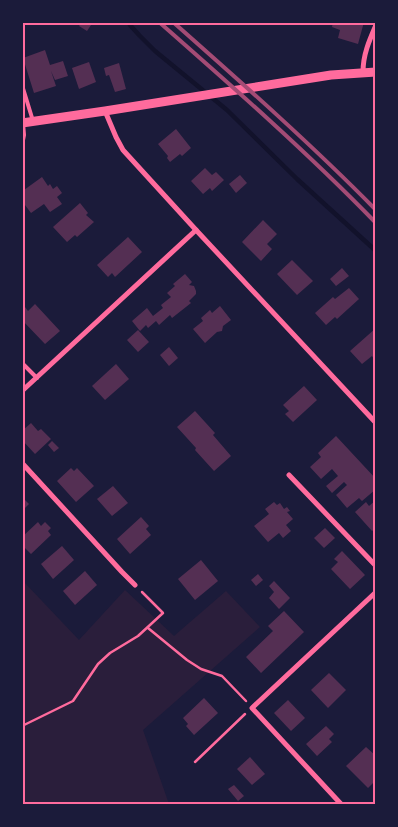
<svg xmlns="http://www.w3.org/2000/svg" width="398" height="827" font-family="Jost,sans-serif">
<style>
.green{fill:#2a1e3b}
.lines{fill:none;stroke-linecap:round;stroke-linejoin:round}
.stream{stroke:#12122b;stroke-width:4.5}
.building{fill:#542f53}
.path{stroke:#ff6b9d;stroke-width:2.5}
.service{stroke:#ff6b9d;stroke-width:4}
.minor{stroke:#ff6b9d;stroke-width:5}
.tertiary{stroke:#ff6b9d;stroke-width:9}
.rail{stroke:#a44b75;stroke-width:4}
.neatline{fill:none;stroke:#ff6b9d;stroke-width:2}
</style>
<rect width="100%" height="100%" fill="#1b1b3a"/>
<polygon class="green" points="24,582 79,640 125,590 174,636 226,591 260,627 143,730 169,804 23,804 22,584"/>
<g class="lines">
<polyline class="stream" points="130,25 139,35 155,51 227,110 297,179 376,251"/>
</g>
<g class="building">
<polygon points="82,22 93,22 87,31 79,26"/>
<polygon points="333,22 364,22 358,44 338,38 340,30 332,27"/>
<polygon points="45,50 50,65 63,61 68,76 55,80 51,71 56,86 34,93 23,58"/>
<polygon points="89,62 96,82 79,89 72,68"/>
<polygon points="119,63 126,89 115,92 109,75 106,76 104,68"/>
<polygon points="176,129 191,148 182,156 180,154 170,162 167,158 168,156 158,144"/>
<polygon points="205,168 212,175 216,172 224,180 212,191 210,188 203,194 191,181"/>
<polygon points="240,175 247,183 236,193 229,184"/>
<polygon points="42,177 48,186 50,184 53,189 57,186 62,193 57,197 62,204 50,212 44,204 31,213 22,201 22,187 24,190"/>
<polygon points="80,203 88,213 86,215 94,222 77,237 75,235 67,242 53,227"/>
<polygon points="263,220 277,234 267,244 272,249 261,261 242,242"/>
<polygon points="128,237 142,252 115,277 112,273 108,277 97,265"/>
<polygon points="292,260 313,281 297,295 277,274"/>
<polygon points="342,268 349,276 336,286 330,279"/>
<polygon points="185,274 192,282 189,285 194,286 196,291 196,294 189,301 191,303 172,318 170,315 159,325 156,321 148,328 146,325 140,331 132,321 147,308 153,316 163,308 161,305 171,297 167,293 175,286 173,284"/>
<polygon points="349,288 359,299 337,319 335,317 326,325 315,313 333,297 335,299"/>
<polygon points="35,304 60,331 45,344 22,320 22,310 25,307 28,311"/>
<polygon points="220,306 231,320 223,326 222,331 217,332 205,343 193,329 203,321 201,318 210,310 212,313"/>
<polygon points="376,328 376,358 374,359 372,356 362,364 350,351"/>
<polygon points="138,330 149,342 138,352 127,340"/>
<polygon points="169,347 178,358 169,366 160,355"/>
<polygon points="116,364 129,379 105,400 92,386"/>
<polygon points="304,386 317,400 293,422 285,414 289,411 283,405"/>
<polygon points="195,411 215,433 213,435 231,456 214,471 195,450 196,448 177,427"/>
<polygon points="31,423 38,431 41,429 51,439 35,454 22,440 22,431"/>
<polygon points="336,436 376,479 376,489 362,501 359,498 347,508 336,495 347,485 344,482 332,493 326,486 338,476 332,469 321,479 310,467 321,457 318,453"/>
<polygon points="52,441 59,448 54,452 48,445"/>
<polygon points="71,468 74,471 77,468 94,486 76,502 57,481"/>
<polygon points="113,486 128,503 112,516 97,499"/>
<polygon points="22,497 29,504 22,511"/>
<polygon points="376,500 376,528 372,531 355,512 366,502 369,506"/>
<polygon points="274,502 277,505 280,503 284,509 287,507 290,511 287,512 293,519 286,525 291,531 283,538 279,533 268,542 254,526 269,514 265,509"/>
<polygon points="141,517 149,526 146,529 151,535 130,554 117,539"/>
<polygon points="38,522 41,526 45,522 51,528 48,531 51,535 31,554 22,545 22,537"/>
<polygon points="325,528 335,538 324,548 314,538"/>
<polygon points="62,546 74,560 53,579 41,564"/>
<polygon points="342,551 365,575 350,589 331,569 338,562 334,559"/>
<polygon points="201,560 218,581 195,600 178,579"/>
<polygon points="85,571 97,585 75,605 63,591"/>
<polygon points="258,574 263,580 256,586 251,580"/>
<polygon points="274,581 290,598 279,609 269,598 274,592 269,586"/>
<polygon points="284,611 304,632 261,673 246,657 273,631 268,626"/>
<polygon points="329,673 346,690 328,708 311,690"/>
<polygon points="204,698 218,713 194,735 186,726 188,724 183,718"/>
<polygon points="288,700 305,718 291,731 274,713"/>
<polygon points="326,726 334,734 329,739 332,742 317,756 306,744"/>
<polygon points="366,747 376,756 376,784 374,782 368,788 346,766"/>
<polygon points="250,757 265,774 252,785 237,769"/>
<polygon points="234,785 244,796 238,801 228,789"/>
</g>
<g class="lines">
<g class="path">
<polyline points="148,628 187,660 201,669 222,676 246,701"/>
<polyline points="22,726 73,701 98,664 110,653 138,636 163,613 142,592"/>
<polyline points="195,762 245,714"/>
</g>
<g class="service">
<polyline points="22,85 33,121"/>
<polyline points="22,145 24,135 23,123"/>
<polyline points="22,363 37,378"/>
</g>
<g class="minor">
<path d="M363,72C363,55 369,41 376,25"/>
<polyline points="105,111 116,137 123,150 196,230 376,423"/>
<polyline points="22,391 196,230"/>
<polyline points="22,463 122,572 135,585"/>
<polyline points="289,475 376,566"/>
<polyline points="341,804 252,708 376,592"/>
</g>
<polyline class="tertiary" points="22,123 105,111 331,75 376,72"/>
<g class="rail">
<path d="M159,22C233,87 307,152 376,223"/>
<path d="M173,22C242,83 311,144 376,210"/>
</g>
</g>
<rect width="398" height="827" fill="none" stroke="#1b1b3a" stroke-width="48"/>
<rect x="24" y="24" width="350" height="779" class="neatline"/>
</svg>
